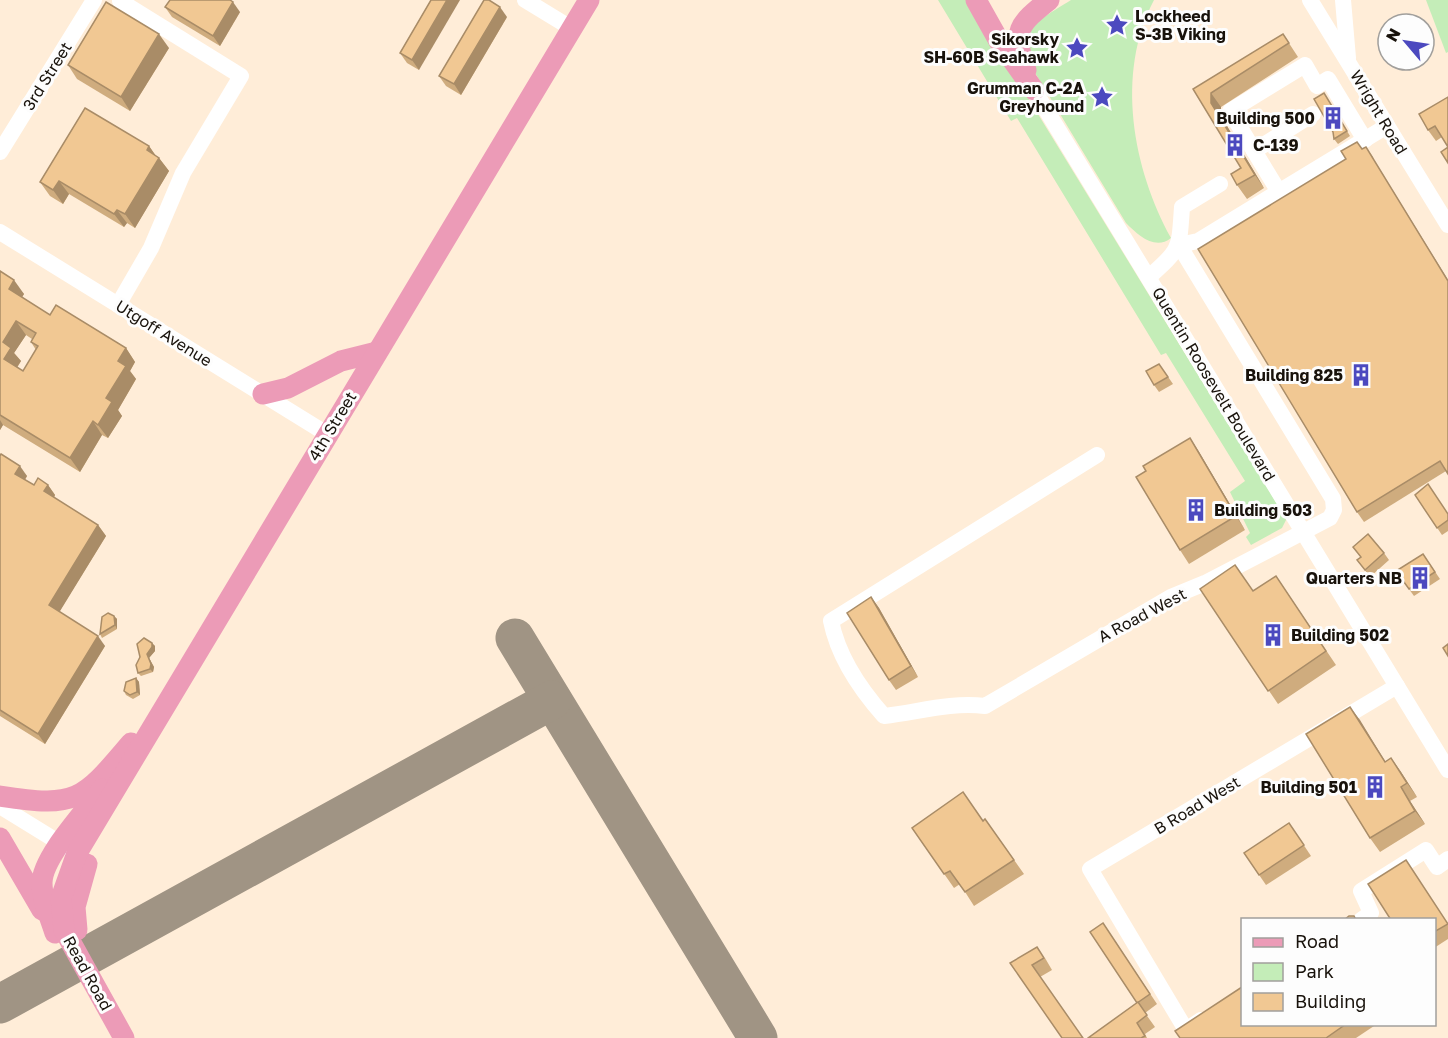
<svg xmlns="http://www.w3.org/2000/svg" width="1448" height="1038" font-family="'Golos Text',sans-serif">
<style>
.green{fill:#c4edb8}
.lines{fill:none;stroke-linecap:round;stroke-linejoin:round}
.taxiway{stroke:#a09484;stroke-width:39}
.minor{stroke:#fff;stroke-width:16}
.major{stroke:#ec9bb7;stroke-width:21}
.wall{fill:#cfac7e;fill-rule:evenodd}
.shaded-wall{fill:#a98c67}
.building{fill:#f1c893;stroke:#a98c67;stroke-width:1.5;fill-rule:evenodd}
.labels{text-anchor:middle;stroke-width:6;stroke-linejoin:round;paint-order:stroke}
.poi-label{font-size:16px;font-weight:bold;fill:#18120b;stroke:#fdfdfd;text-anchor:end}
.street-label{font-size:16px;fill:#18120b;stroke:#fdfdfd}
</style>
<rect width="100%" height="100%" fill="#ffedd8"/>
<g class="green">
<polygon points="938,0 968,0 1284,515 1286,520 1282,528 1251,545 1246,537 1250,533 1230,492 1245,481 1166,353 1161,355 1017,118 1011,121"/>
<path d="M1071,0H1154C1115,74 1133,169 1171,238C1155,251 1138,235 1126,223L1034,71C1016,28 1038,21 1071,0Z"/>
<polygon points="1426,0 1448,0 1448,52 1446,53"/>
</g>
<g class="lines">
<g class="taxiway">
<polyline points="515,638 758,1038"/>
<polyline points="0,1004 552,700"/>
</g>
<g class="minor">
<polyline points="525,0 571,28"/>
<polyline points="1310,0 1448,225"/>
<polyline points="1343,0 1348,58"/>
<polyline points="1034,90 1448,770"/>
<polyline points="1254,151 1313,114"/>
<polyline points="0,152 94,0"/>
<polyline points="1279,192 1230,111 1305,65 1317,86 1328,79 1365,140"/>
<polyline points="0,232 327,434"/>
<path d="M1149,277C1181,248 1179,250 1182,207L1220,184"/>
<polyline points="118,305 151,248 183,173 241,76 120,1"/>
<path d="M1097,455L831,621C838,656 860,689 884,716C919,712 950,702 985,706L1171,597L1205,583L1330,518L1334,510L1333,499L1179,245L1198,241L1387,126"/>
<polyline points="0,806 68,848"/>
<polyline points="1361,920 1371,913 1361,891 1426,850 1437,867 1448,859"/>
<polyline points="1201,1020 1186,1030 1090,869 1397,686"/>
</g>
<g class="major">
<polyline points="976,0 999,41 1034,90"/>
<path d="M1026,70C1011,31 1019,24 1049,0"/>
<polyline points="263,394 288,388 341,361 377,352"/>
<path d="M0,796C77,808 82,801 131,743"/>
<polyline points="0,838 42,910"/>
<polyline points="77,930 75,907 87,864"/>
<path d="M55,933C50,917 42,900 42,883C42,857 86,811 102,789"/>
<polyline points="124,1038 64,930 61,898 77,853 589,0"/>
</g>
</g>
<g class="wall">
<polygon points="431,0 419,70 407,63 400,53"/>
<polygon points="165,7 240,12 220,46 172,17"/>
<polygon points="507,17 461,95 446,86 439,76"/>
<polygon points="1283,34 1298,57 1221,107 1221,116 1264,188 1247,199 1237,185 1241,168 1193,89"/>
<polygon points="169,48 130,111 77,79 68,65"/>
<polygon points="1448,97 1442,137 1436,141 1428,130"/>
<polygon points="1327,98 1350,136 1338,144 1334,139"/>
<polygon points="149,146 156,156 159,158 169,171 135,228 127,223 124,227 69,194 63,204 50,196 40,182"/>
<polygon points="1366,147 1373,157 1446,471 1364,522 1357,512 1362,149"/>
<path d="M0,271L24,294L22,297L50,315L126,348L135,362L130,371L136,379L118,410L122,416L108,438L102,435L80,472L3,425L0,430ZM26,335L32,339L31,342L36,350L23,371L17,368L21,361L14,353Z"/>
<polygon points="1164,371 1173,384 1159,392 1154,385"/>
<polygon points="1190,438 1199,452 1245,530 1189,564 1180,550 1146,471"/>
<polygon points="0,456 27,476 25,480 34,485 48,485 55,495 54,498 98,525 106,536 59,612 105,646 45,744 0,716"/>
<polygon points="1415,495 1448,514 1448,531 1442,535"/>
<polygon points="1353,547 1384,553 1389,560 1370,577 1357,560 1361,557"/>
<polygon points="1423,554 1440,579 1414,596 1396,571"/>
<polygon points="1276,576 1336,665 1278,704 1200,589 1254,591"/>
<polygon points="871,597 879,608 918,677 896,690 889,680"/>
<polygon points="114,616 117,619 117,629 102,638 100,634"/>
<polygon points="152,643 155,646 155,651 149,658 154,667 153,672 141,676 138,673"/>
<polygon points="136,678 139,682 140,695 133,699 126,695 124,691"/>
<polygon points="1350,707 1385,762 1391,758 1401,772 1417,797 1410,801 1425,824 1380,852 1370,838"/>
<polygon points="985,819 1024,874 974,906 960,884 954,888 912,828 983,821"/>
<polygon points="1289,823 1311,856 1266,885 1244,853"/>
<polygon points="1434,920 1448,923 1448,939 1434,948"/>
<polygon points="1103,923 1157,1004 1145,1013 1155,1027 1145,1034 1147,1038 1088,1038 1137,1003"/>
<polygon points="1045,958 1052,970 1040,977 1010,963"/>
<polygon points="1242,1024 1377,1024 1356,1038 1180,1038"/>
</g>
<g class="shaded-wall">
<polygon points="447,0 460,0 419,70 412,60"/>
<polygon points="233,2 240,12 220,46 213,36"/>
<polygon points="500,7 507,17 461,95 454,84"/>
<polygon points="159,34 169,48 130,111 121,97"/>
<polygon points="1211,93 1221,107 1221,116 1264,188 1255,175 1211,103"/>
<polygon points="149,146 158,159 159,158 169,171 135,228 125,214 147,150"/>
<polygon points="1366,147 1448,280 1448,281"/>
<polygon points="59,181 69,194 63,204 53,190"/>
<polygon points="117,210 127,223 124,227 114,214"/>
<polygon points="14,280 24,294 19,302 9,289"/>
<polygon points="16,321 26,335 14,353 21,361 13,373 4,359 3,342"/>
<polygon points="126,348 135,362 130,371 136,379 118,410 122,416 108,438 98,425 118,361"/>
<polygon points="0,420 3,425 0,430"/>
<polygon points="93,421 102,435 80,472 70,458"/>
<polygon points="1190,438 1199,452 1245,530 1236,516"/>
<polygon points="20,466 27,476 22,484 15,474"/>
<polygon points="48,485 55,495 51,502 44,491"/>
<polygon points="98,525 106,536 57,616 49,605"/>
<polygon points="871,597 879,608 918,677 911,666"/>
<polygon points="114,616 117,619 117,629 115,625"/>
<polygon points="98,636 105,646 45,744 38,734"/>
<polygon points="152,643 155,646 155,651 149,658 154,667 153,672 150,669 147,654"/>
<polygon points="136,678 139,682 140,695 137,692"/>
<polygon points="1350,707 1360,720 1394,776 1385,762"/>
<polygon points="1391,758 1401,772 1417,797 1407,783"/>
<polygon points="1401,787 1410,801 1425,824 1415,811"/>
</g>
<g class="building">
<polygon points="170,0 230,0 233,2 213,36 165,7"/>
<polygon points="431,0 447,0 412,60 400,53"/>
<polygon points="484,0 489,0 500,7 454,84 439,76"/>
<polygon points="106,2 159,34 121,97 68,65"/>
<polygon points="1283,34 1289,43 1211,93 1211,103 1255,175 1237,185 1231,174 1241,168 1193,89"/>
<polygon points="1324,93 1347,131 1334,139 1333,132 1314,99"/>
<polygon points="1448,97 1448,163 1441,152 1448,147 1435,126 1428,130 1419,114"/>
<polygon points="85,108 149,146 147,150 159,158 125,214 117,210 114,214 59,181 53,190 40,182"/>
<polygon points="1357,142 1362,149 1366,147 1448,281 1448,474 1440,461 1357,512 1198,249 1346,159 1341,151"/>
<path d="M0,271L14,280L9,289L50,315L56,305L126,348L118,361L126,366L106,398L112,402L98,425L93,421L70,458L0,415ZM16,321L36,333L31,342L38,346L23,371L4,359L11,348L3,342Z"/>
<polygon points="1159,364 1168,377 1154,385 1146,371"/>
<polygon points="1190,438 1236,516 1180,550 1136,477 1146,471 1143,466"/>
<polygon points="1,454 20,466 15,474 34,485 38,478 48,485 44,491 98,525 49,605 98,636 38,734 0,710 0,456"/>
<polygon points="1428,484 1448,514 1448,520 1437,528 1415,495"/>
<polygon points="1368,534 1384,553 1365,570 1357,560 1361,557 1353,547"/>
<polygon points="1423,554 1435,572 1409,589 1396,571"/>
<polygon points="1235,565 1253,591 1276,576 1326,651 1268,691 1200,589"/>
<polygon points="871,597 911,666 889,680 847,613"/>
<polygon points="108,613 114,616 115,625 100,634 102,617"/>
<polygon points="144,638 152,643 152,647 147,654 151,664 150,669 138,673 136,665 140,657 137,644"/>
<polygon points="1448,644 1448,656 1443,648"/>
<polygon points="136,678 137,692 130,695 124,691 126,682"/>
<polygon points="1350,707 1385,762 1391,758 1407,783 1401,787 1415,811 1370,838 1306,734"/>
<polygon points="963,792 983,821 985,819 1014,860 965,892 950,871 944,874 912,828"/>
<polygon points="1289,823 1304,845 1259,875 1244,853"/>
<polygon points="1406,860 1448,924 1434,932 1434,920 1391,920 1368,884"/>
<polygon points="1349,916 1354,916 1356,920 1344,920"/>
<polygon points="1103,923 1150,994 1137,1003 1090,932"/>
<polygon points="1037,947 1044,958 1032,965 1083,1038 1062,1038 1010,963"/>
<polygon points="1242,987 1242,1024 1346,1024 1326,1038 1180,1038 1175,1031"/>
<polygon points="1138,1002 1147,1015 1137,1023 1145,1036 1141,1038 1088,1038"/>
</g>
<defs>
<g id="sight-bare" transform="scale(1.8)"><path d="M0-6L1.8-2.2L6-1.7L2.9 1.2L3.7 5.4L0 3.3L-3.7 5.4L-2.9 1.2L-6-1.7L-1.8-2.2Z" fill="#4c49bf" stroke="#fdfdfd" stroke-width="2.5" paint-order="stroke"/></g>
<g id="building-bare" transform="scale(1.8)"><path d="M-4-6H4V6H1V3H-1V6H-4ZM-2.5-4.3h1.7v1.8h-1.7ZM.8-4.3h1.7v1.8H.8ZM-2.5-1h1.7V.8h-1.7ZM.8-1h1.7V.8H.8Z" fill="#4c49bf" stroke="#fdfdfd" stroke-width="2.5" paint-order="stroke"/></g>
</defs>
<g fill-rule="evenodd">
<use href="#sight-bare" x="1117" y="25"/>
<use href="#sight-bare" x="1077" y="48"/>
<use href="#sight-bare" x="1102" y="97"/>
<use href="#building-bare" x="1333" y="118"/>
<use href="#building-bare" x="1235" y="145"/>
<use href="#building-bare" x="1361" y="375"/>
<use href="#building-bare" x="1196" y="510"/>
<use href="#building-bare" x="1420" y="578"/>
<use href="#building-bare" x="1273" y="635"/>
<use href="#building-bare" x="1375" y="787"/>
</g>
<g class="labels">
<g class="poi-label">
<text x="1135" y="22" text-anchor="start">Lockheed<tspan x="1135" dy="18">S-3B Viking</tspan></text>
<text x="1059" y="45">Sikorsky<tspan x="1059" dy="18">SH-60B Seahawk</tspan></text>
<text x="1084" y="94">Grumman C-2A<tspan x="1084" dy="18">Greyhound</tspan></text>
<text x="1315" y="124">Building 500</text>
<text x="1253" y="151" text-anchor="start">C-139</text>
<text x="1343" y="381">Building 825</text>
<text x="1214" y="516" text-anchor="start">Building 503</text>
<text x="1402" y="584">Quarters NB</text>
<text x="1291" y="641" text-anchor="start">Building 502</text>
<text x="1357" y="793">Building 501</text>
</g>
<g class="street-label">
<text transform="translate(47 76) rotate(-58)" y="6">3rd Street</text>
<text transform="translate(1379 112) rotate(59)" y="6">Wright Road</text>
<text transform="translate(164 333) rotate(32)" y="6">Utgoff Avenue</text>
<text transform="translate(1214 384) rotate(59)" y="6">Quentin Roosevelt Boulevard</text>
<text transform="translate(332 426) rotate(-59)" y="6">4th Street</text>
<text transform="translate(1142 615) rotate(-28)" y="6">A Road West</text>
<text transform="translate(1197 805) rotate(-31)" y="6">B Road West</text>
<text transform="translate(88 973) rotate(61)" y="6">Read Road</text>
</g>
</g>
<rect x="1241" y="918" width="195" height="108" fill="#fdfdfd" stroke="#a19f9c" stroke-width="1.5"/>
<rect x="1253" y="938" width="30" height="9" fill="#ec9bb7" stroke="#a19f9c" stroke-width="1.5"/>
<text x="1295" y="948" font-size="18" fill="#18120b">Road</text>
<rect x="1253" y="963" width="30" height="18" fill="#c4edb8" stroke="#a19f9c" stroke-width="1.5"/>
<text x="1295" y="978" font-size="18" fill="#18120b">Park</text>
<rect x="1253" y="993" width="30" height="18" fill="#f1c893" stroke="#a19f9c" stroke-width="1.5"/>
<text x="1295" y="1008" font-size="18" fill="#18120b">Building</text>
<g transform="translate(1406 42) rotate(299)"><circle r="28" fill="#fdfdfd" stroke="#a19f9c" stroke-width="1.5"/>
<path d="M0-4.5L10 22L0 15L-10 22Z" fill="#4c49bf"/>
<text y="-9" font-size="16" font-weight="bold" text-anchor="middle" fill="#18120b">N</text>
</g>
</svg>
